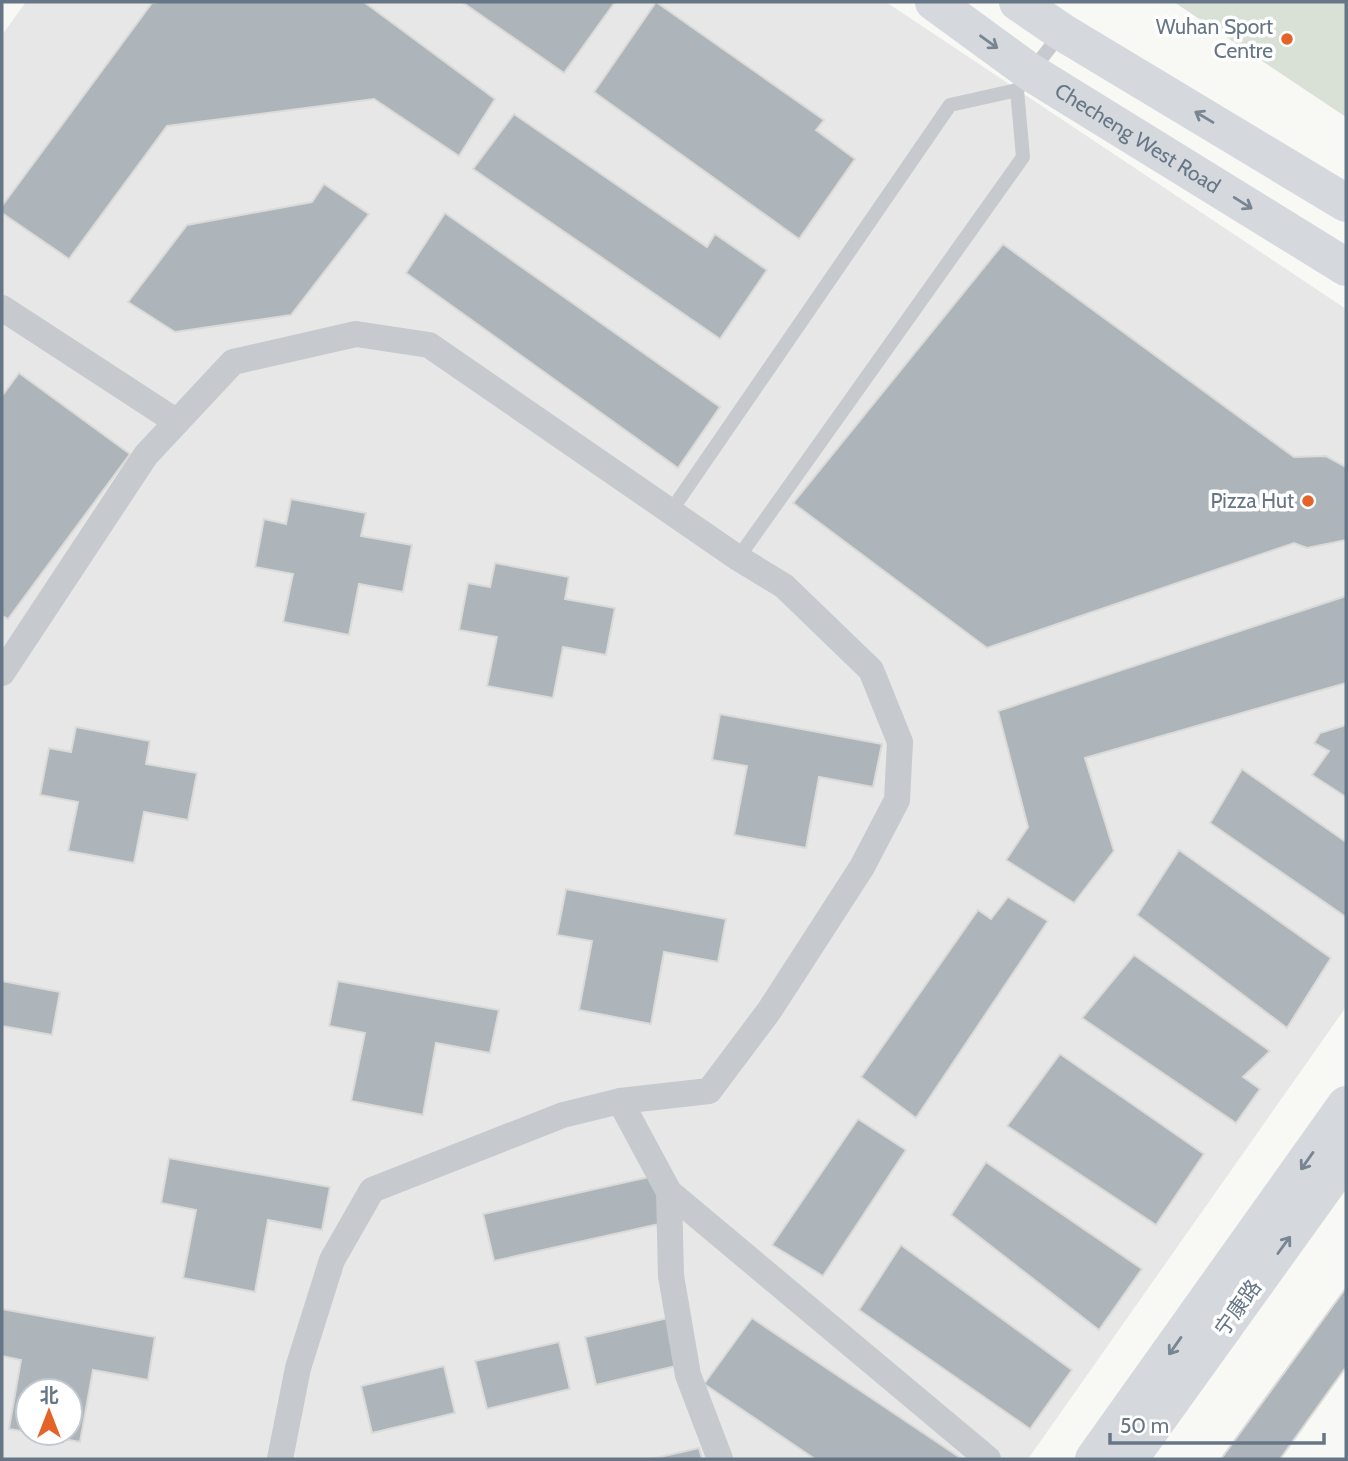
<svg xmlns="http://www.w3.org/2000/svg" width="1348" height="1461" font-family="Cabin,'Noto Sans SC',sans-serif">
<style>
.built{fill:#e6e7e6;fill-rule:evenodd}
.green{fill:#d9e0d6}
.building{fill:#adb4ba;stroke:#dadad8;stroke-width:2}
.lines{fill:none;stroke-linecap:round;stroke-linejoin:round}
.lane{stroke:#c6c9cd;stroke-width:14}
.street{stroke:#c6c9cd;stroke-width:26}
.secondary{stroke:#d5d9dd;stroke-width:38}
.oneway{stroke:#788593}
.poi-dot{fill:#e46329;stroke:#fff;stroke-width:2.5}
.labels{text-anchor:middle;stroke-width:7;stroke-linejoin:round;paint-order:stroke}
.poi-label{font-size:21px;fill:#677686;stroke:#fff;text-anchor:end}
.street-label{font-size:21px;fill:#677686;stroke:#fff}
</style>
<rect width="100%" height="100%" fill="#f8f8f5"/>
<path class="built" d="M26,2H886L1346,309V1007L1028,1459H2V35ZM28,1391H70V1433H28Z"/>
<polygon class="green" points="1174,2 1346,2 1346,117"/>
<g class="building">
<polygon points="160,2 364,2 495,99 459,156 374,99 167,126 69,259 2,213 2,206 152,3"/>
<polygon points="462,2 615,2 564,73"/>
<polygon points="656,2 824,120 816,130 855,159 799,239 594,92"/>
<polygon points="514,114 707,247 715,234 767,270 720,339 473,169"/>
<polygon points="324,184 369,214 291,315 175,332 128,302 187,225 312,202"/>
<polygon points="445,213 720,407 678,468 406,273"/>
<polygon points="1003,244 1294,457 1326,456 1346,467 1346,540 1307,548 1294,543 987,648 793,503"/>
<polygon points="19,373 130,454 8,619 2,616 2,396"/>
<polygon points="291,499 366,513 361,536 412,545 403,592 359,584 349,635 283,622 293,574 255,567 264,519 286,524"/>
<polygon points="495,563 569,577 565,599 615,608 606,655 563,647 553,698 487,686 497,637 459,630 468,583 490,587"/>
<polygon points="1346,596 1346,683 1085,758 1114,851 1074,903 1006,860 1028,827 998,711"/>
<polygon points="720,714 882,744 873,787 819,777 806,848 734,835 747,766 712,760"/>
<polygon points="1346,725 1346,797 1312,775 1329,751 1314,743 1320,733"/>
<polygon points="76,727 150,741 146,764 197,773 188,820 144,812 134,863 68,851 78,802 40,795 49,748 71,752"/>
<polygon points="1242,769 1346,842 1346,917 1210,823"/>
<polygon points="1179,850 1331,958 1287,1028 1137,915"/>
<polygon points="566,889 726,919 718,962 664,952 651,1024 579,1010 592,941 557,935"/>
<polygon points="1008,897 1048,921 916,1118 861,1077 978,910 991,919"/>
<polygon points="1134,955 1270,1051 1243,1077 1260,1089 1236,1123 1082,1018"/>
<polygon points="2,981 60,992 52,1035 2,1026"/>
<polygon points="338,981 499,1010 490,1053 436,1043 423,1115 351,1101 365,1033 329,1026"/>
<polygon points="1060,1054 1204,1154 1156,1225 1007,1126"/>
<polygon points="858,1119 906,1150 823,1276 772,1245"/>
<polygon points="169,1158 330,1187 322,1230 268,1220 255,1292 183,1278 196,1210 161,1203"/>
<polygon points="986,1162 1142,1269 1099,1330 951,1215"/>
<polygon points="658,1175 668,1222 494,1261 483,1214"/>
<polygon points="901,1245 1072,1370 1030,1429 859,1310"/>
<polygon points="1346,1288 1346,1367 1280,1459 1221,1459"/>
<polygon points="2,1309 155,1337 148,1380 93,1370 80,1442 33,1433 70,1433 70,1391 28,1391 28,1432 9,1429 21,1360 2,1356"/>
<polygon points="668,1318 680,1365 596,1385 585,1337"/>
<polygon points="752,1318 962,1459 815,1459 704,1384"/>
<polygon points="559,1342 570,1389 487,1409 475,1361"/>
<polygon points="444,1366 455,1413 372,1433 361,1386"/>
<polygon points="699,1448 702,1459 651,1459"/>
</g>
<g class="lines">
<g class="lane">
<polyline points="671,511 950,105 1017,90"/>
<polyline points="738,558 1023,157 1017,90 1062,32"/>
</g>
<g class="street">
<polyline points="2,308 177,422"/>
<polyline points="2,673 146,455 233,362 356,334 429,345 738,558 784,586 871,670 900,742 897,800 862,867 769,1011 709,1091 620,1101 563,1115 372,1190 332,1260 298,1368 280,1459"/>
<polyline points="620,1101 669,1192 988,1459"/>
<polyline points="669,1192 671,1276 688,1375 720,1459"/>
</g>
<g class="secondary">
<path id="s1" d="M934,2L1030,72L1346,267"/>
<polyline points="1018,2 1062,32 1346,203"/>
<polyline points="1094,1459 1346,1105"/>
<polyline points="1129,1459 1346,1157"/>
</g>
</g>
<defs><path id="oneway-shaft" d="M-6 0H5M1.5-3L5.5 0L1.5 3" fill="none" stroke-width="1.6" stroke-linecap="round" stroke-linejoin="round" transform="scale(1.75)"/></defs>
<g class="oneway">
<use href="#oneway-shaft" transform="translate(989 42) rotate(36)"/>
<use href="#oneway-shaft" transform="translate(1204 117) rotate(-149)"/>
<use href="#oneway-shaft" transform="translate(1243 203) rotate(32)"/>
<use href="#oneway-shaft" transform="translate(1307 1161) rotate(125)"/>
<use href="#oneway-shaft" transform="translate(1284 1245) rotate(-54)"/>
<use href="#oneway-shaft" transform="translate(1175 1346) rotate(125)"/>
</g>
<g class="poi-dot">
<circle cx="1287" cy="39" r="7"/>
<circle cx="1308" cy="501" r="7"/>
</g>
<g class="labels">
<g class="poi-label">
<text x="1273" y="34">Wuhan Sport<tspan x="1273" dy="24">Centre</tspan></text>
<text x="1294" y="508">Pizza Hut</text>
</g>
<g class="street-label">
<text dy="7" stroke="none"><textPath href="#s1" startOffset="245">Checheng West Road</textPath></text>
<text transform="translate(1238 1308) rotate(-54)" y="7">宁康路</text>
</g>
</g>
<rect width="1348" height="1461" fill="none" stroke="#677686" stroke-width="7"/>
<g transform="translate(49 1412)"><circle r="33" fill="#ffffff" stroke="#c2c8cf" stroke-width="2"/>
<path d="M0-5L12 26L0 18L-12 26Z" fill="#e46329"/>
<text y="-10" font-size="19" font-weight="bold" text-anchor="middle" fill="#677686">北</text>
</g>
<path d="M1110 1433v10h214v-10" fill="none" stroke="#677686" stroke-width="3.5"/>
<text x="1120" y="1433" font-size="21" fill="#677686" stroke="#ffffff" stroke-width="5" paint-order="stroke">50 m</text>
</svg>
